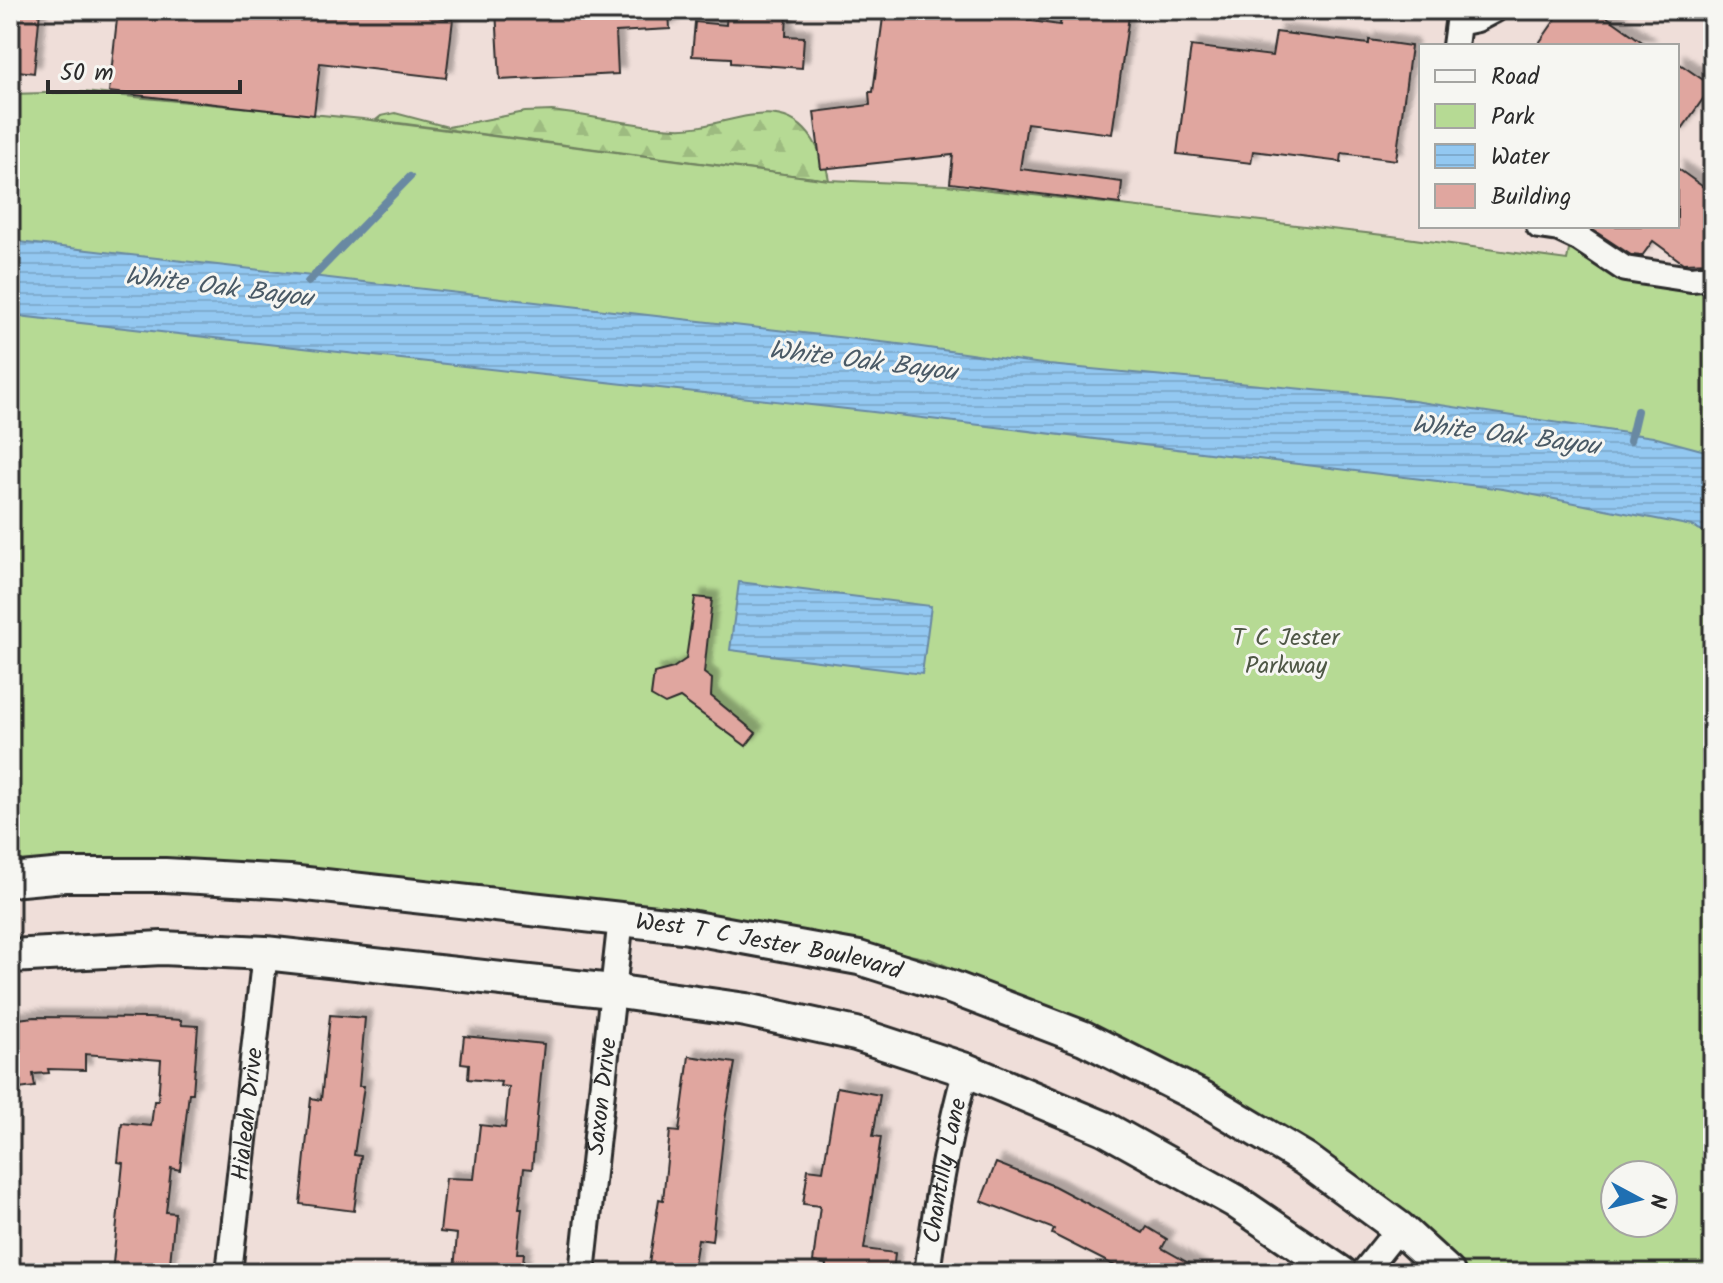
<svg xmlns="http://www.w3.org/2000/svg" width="1723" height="1283" font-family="Kalam,sans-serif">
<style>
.forest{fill:url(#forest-firs);stroke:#708260;stroke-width:2}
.park{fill:#b6da94;stroke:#708260;stroke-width:2;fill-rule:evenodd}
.water{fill:url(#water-rules);stroke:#6989a2;stroke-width:2}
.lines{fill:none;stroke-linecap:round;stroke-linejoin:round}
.stream{stroke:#6989a2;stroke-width:8}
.building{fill:#e0a69f;stroke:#2b2b2b;stroke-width:2;filter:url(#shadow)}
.minor-casing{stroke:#2b2b2b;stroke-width:30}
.major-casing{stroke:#2b2b2b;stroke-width:38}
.minor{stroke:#f6f6f2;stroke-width:24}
.major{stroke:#f6f6f2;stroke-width:32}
.labels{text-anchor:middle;stroke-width:6;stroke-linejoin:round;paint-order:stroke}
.park-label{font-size:24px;fill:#4e5745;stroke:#f6f6f2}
.street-label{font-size:24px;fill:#2b2b2b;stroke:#f6f6f2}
.water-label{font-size:26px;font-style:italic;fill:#4a5a66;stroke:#f6f6f2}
</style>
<defs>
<pattern id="forest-firs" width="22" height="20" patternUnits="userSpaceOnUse" patternTransform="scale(2)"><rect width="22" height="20" fill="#b6da94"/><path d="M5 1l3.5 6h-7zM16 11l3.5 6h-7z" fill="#9dbb80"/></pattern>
<pattern id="water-rules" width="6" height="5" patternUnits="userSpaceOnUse" patternTransform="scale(2)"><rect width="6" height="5" fill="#93c8f1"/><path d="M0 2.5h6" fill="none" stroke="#7faccf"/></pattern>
<filter id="shadow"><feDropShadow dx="7" dy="-7" stdDeviation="2" flood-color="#0004"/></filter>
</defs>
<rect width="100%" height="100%" fill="#efded9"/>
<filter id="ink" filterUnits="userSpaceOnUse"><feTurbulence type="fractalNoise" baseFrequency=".0125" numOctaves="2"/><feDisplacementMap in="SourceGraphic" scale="16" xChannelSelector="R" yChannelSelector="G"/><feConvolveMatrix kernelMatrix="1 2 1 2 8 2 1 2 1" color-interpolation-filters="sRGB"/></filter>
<g filter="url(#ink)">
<path class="forest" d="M552,111C593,116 634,126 675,128C723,131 780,88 813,140C821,153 827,165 829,180L376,120L381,116L395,113L448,127L525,112Z"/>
<path class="park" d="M83,92L363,119L829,180L946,185L1392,236L1567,260L1570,245C1615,284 1656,290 1713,289V1273H1470L1422,1231L970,980L968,975L930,959L657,906L607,901L602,904L10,870V94ZM1615,1175H1663V1223H1615Z"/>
<g class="water">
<polygon points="10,241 907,345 1049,365 1387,397 1653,437 1713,453 1713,536 1692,526 1503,489 873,412 10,315"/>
<polygon points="739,582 931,606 922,674 730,650"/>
</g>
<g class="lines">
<g class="stream">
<polyline points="308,282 410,177"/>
<polyline points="1630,441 1637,411"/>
</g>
</g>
<g class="building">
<polygon points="10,10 40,10 34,73 10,70"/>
<polygon points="118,10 383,10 453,19 446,78 320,63 314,115 109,92"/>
<polygon points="496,10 669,10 670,29 616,32 618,74 500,80"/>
<polygon points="727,10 787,10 786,36 804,37 802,68 731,63 731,58 692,56 695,22 726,25"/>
<polygon points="884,10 922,10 975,16 975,13 1060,25 1062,10 1087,10 1129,16 1112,134 1027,123 1020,169 1122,182 1120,204 950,183 953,155 821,169 814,112 870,105 869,92 873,92"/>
<polygon points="1562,10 1597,10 1648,46 1537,46"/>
<polygon points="1276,32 1369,44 1369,40 1411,46 1396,160 1342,153 1341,162 1253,151 1251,163 1177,154 1191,46 1272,56"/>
<polygon points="1677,62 1712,86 1677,136"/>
<polygon points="1677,168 1713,194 1713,262 1683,263 1653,241 1642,256 1631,255 1587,226 1677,226"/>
<polygon points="695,597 712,599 704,673 712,679 711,696 756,733 746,746 680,698 665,704 651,696 654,673 673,668 686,659"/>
<polygon points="330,1015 365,1018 359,1086 364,1086 354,1155 361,1156 354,1211 300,1204 311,1098 321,1100"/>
<polygon points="34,1017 149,1018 181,1020 182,1025 198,1026 193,1093 189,1093 180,1170 171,1168 166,1212 175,1213 169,1273 112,1273 123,1163 118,1162 122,1123 151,1126 154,1101 158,1101 161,1060 85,1054 85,1070 48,1069 49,1073 33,1074 35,1087 10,1090 10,1020"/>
<polygon points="464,1036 544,1044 532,1169 524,1168 519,1208 522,1208 517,1253 524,1253 522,1273 454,1271 457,1234 440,1232 446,1178 474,1179 480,1125 505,1128 509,1087 500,1086 501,1082 468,1079 469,1064 461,1063"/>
<polygon points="689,1056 735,1063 725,1120 712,1241 698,1239 693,1270 649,1264 659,1199 663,1200 670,1131 679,1132"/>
<polygon points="837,1087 880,1095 873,1136 881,1137 864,1249 895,1253 893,1273 825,1273 826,1264 813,1262 820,1206 803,1204 808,1169 823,1171"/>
<polygon points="996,1163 1054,1186 1143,1233 1147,1227 1167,1239 1162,1248 1206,1273 1129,1273 1052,1234 1054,1229 981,1201"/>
</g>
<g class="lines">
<g class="minor-casing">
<g id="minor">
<polyline points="1455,46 1458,23 1477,19 1494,10"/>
<polyline points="1539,226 1559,229 1580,239 1625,269 1691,279 1713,277"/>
<path id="s1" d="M229,1273L265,953"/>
<path id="s2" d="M582,1273L621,918"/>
<path id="s3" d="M927,1273C936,1204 947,1136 966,1070"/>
<polyline points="1363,1273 1399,1228"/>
</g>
</g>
<g class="major-casing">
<g id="major">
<path id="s4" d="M10,880L64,875H165L289,882L683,926L859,958L948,986L1084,1038L1203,1098L1305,1159L1399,1228L1448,1273"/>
<polyline points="10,956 162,948 265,953 612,991 746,1010 856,1034 966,1070 1104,1128 1235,1201 1341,1273"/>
</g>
</g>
<use href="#minor" class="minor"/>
<use href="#major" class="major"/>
</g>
</g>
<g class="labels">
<g class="park-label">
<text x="1286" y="645">T C Jester<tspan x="1286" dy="28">Parkway</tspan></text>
</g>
<g class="street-label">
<text dy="8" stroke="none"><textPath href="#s4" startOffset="764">West T C Jester Boulevard</textPath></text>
<text dy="8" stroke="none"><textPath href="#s2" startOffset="178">Saxon Drive</textPath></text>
<text dy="8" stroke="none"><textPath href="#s1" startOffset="160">Hialeah Drive</textPath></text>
<text dy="8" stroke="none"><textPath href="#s3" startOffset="104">Chantilly Lane</textPath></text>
</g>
<g class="water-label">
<text transform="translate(219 286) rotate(7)" y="9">White Oak Bayou</text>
<text transform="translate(863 360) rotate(7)" y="9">White Oak Bayou</text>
<text transform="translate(1506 434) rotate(7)" y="9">White Oak Bayou</text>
</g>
</g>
<rect width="1723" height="1283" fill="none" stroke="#f6f6f2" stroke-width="40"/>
<rect x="20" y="20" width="1683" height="1243" fill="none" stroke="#2b2b2b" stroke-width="3" filter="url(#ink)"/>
<rect x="1419" y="44" width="260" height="184" fill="#f6f6f2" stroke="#a5a5a2" stroke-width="2"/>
<rect x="1435" y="70" width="40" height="12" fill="#f6f6f2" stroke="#a5a5a2" stroke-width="2"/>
<text x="1491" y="84" font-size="24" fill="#2b2b2b">Road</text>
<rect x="1435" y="104" width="40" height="24" fill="#b6da94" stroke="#a5a5a2" stroke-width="2"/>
<text x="1491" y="124" font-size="24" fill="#2b2b2b">Park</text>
<rect x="1435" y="144" width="40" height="24" fill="url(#water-rules)" stroke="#a5a5a2" stroke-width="2"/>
<text x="1491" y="164" font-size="24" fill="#2b2b2b">Water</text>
<rect x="1435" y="184" width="40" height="24" fill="#e0a69f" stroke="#a5a5a2" stroke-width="2"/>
<text x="1491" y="204" font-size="24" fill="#2b2b2b">Building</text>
<g transform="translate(1639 1199) rotate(97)"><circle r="38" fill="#f6f6f2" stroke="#a5a5a2" stroke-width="2"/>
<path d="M0-6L14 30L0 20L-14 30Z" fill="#1f6fb2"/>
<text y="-12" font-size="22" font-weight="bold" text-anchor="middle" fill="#2b2b2b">N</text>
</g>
<path d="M48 80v12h192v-12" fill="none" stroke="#2b2b2b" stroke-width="4"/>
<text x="60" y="80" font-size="24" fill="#2b2b2b" stroke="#f6f6f2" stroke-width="6" paint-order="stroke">50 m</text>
</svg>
